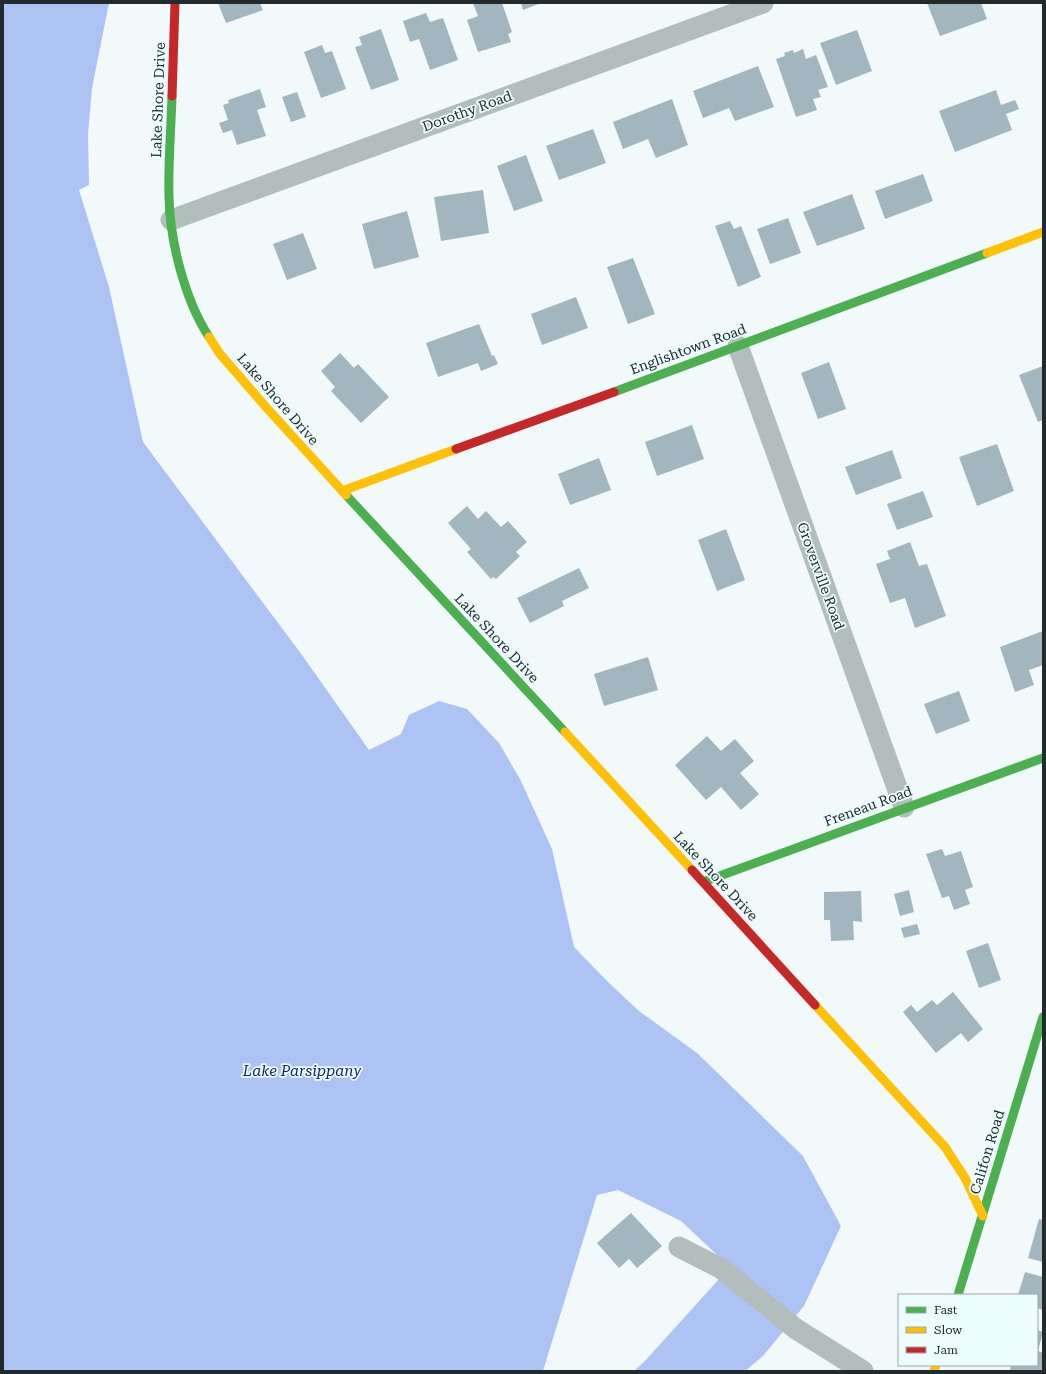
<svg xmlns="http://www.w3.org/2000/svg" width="1046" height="1374" font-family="'Roboto Serif',serif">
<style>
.water{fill:#acc3f4}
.building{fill:#a1b6bf}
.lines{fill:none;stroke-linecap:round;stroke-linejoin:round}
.street{stroke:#b2bebb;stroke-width:21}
.fast{stroke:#4caf50;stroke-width:9}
.slow{stroke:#ffc107;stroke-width:9}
.jam{stroke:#c62828;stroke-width:9}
.labels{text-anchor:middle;stroke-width:3.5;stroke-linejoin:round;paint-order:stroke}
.street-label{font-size:14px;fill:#212b2c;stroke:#edfcfe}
.water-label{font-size:15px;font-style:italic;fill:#102774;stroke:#edfcfe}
</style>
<rect width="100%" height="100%" fill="#f1f9fa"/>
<polygon class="water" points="3,3 109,3 92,88 88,134 89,185 79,190 109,287 143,442 302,655 369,750 401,734 409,715 439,701 467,709 499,743 521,781 552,849 574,947 608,982 639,1011 697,1053 803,1156 841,1226 804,1306 763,1356 745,1371 634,1371 644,1362 730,1267 681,1221 618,1190 597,1195 543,1371 3,1371"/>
<g class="building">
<polygon points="218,3 260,3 263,10 226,23"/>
<polygon points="473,3 502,3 512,32 508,34 511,42 478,52 467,20 478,16"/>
<polygon points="521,3 541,3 523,10"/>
<polygon points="927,3 981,3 987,19 940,36"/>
<polygon points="426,13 430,22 443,18 458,60 430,70 419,39 410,42 403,21"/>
<polygon points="381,29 399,80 371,90 355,47 362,45 359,37"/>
<polygon points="857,30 872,71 836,85 820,43"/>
<polygon points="322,45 325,53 332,51 346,89 321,98 304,52"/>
<polygon points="803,49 806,59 816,55 828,87 818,90 821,97 813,99 817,110 796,117 776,59 785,56 784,53 793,50 794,53"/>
<polygon points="758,66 774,107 735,121 729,108 703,118 693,91"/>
<polygon points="260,89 266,107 257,110 266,136 237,145 232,130 223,133 219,123 228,120 223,105 229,103 228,100"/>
<polygon points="996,90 1001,105 1015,100 1019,109 1006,114 1012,130 955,152 939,111"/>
<polygon points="297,92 306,117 291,122 282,97"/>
<polygon points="672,99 688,145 656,158 648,139 623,149 613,122"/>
<polygon points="593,129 606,163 559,180 546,146"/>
<polygon points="526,155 543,201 514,211 497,166"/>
<polygon points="923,174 933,201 885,219 875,191"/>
<polygon points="483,190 489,233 441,241 434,197"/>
<polygon points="852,194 865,229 817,246 803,212"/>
<polygon points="407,211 419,257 374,269 362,224"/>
<polygon points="788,218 801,253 770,264 757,229"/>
<polygon points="730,221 734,229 741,226 761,277 738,287 715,226"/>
<polygon points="303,233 317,269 287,280 273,244"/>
<polygon points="633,258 655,314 628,324 607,267"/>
<polygon points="576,297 588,328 542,345 531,314"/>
<polygon points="479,324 492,356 494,355 498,364 481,371 478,363 438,377 426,343"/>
<polygon points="340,353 354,368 358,364 389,397 361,423 331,391 335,387 321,371"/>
<polygon points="829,362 846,409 818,419 801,373"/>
<polygon points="1043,366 1043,420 1038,422 1019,375"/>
<polygon points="692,425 704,459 657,476 645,442"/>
<polygon points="997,444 1014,491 977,506 959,457"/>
<polygon points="892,450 902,478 856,495 845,467"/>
<polygon points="599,458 611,490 570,505 558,474"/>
<polygon points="923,491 933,517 897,530 887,504"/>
<polygon points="467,506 478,519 486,511 501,527 508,521 527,542 516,552 520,556 496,579 493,577 491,579 467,552 471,549 448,523"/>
<polygon points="726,529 745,580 717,591 698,540"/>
<polygon points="910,542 919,566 927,564 946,616 915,628 905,598 890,603 876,564 890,559 887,551"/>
<polygon points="579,568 589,588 562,601 564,606 530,623 517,598"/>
<polygon points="1043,631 1043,665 1029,670 1034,685 1015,692 1000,647"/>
<polygon points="648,657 658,690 604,706 594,674"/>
<polygon points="959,691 970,721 936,734 924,704"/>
<polygon points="707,736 721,751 735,739 754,761 740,773 759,794 741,810 721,787 706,800 675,765"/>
<polygon points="942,849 945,856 961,851 973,887 965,890 970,904 954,910 949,896 942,898 926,854"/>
<polygon points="909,890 914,912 900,916 894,894"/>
<polygon points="861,891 862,922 853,921 854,940 831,941 830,920 824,920 824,892"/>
<polygon points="917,924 920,934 904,938 901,928"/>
<polygon points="988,943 1001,980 979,988 966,951"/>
<polygon points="953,992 983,1029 968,1042 961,1033 936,1053 903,1012 911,1005 917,1012 932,1000 937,1005"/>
<polygon points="631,1213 662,1246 637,1268 629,1259 619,1268 597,1243"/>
<polygon points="1039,1219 1043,1220 1043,1262 1028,1258"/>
<polygon points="1025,1272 1043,1277 1043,1310 1037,1308 1037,1295 1018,1295"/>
<polygon points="1037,1330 1043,1332 1038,1351 1043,1353 1043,1371 1010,1371 1011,1365 1037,1365"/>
</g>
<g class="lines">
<g class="street">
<polyline points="171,220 763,3"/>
<polyline points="738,346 904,807"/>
<polyline points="679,1247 722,1269 796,1329 863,1371"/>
</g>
<g class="fast">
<path d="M172,96C171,130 168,164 169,197C170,242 185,300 209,337"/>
<polyline points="614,392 987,253"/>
<polyline points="346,495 565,732"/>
<polyline points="703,882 1043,758"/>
<polyline points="958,1295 1043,1017"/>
</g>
<g class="slow">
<polyline points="987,253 1043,232"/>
<polyline points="209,337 220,354 265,406 346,495"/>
<polyline points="342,491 456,449"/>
<polyline points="565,732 692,870"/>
<polyline points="815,1005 945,1147 965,1178 983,1216"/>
<polyline points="934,1371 936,1365"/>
</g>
<g class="jam">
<polyline points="172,96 175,3"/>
<polyline points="456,449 614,392"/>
<polyline points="692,870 815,1005"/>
</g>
</g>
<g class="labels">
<g class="street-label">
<text transform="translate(158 100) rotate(-88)" y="5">Lake Shore Drive</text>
<text transform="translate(467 111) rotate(-20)" y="5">Dorothy Road</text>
<text transform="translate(688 349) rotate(-20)" y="5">Englishtown Road</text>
<text transform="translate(278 399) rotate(49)" y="5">Lake Shore Drive</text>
<text transform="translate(821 576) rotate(70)" y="5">Groverville Road</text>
<text transform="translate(497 638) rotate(47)" y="5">Lake Shore Drive</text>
<text transform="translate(868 806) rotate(-20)" y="5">Freneau Road</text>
<text transform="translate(716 876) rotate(47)" y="5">Lake Shore Drive</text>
<text transform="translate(987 1152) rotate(-73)" y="5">Califon Road</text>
</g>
<g class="water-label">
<text x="302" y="1076">Lake Parsippany</text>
</g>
</g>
<rect width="1046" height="1374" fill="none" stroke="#212b2c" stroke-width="8"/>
<rect x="898" y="1294" width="140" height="72" fill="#edfcfe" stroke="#9ba8aa"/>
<rect x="906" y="1307" width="20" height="6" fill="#4caf50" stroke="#9ba8aa"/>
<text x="934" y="1314" font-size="12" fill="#212b2c">Fast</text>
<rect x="906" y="1327" width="20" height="6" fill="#ffc107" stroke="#9ba8aa"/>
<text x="934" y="1334" font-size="12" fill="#212b2c">Slow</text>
<rect x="906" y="1347" width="20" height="6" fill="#c62828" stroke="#9ba8aa"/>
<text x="934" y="1354" font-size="12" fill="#212b2c">Jam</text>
</svg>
